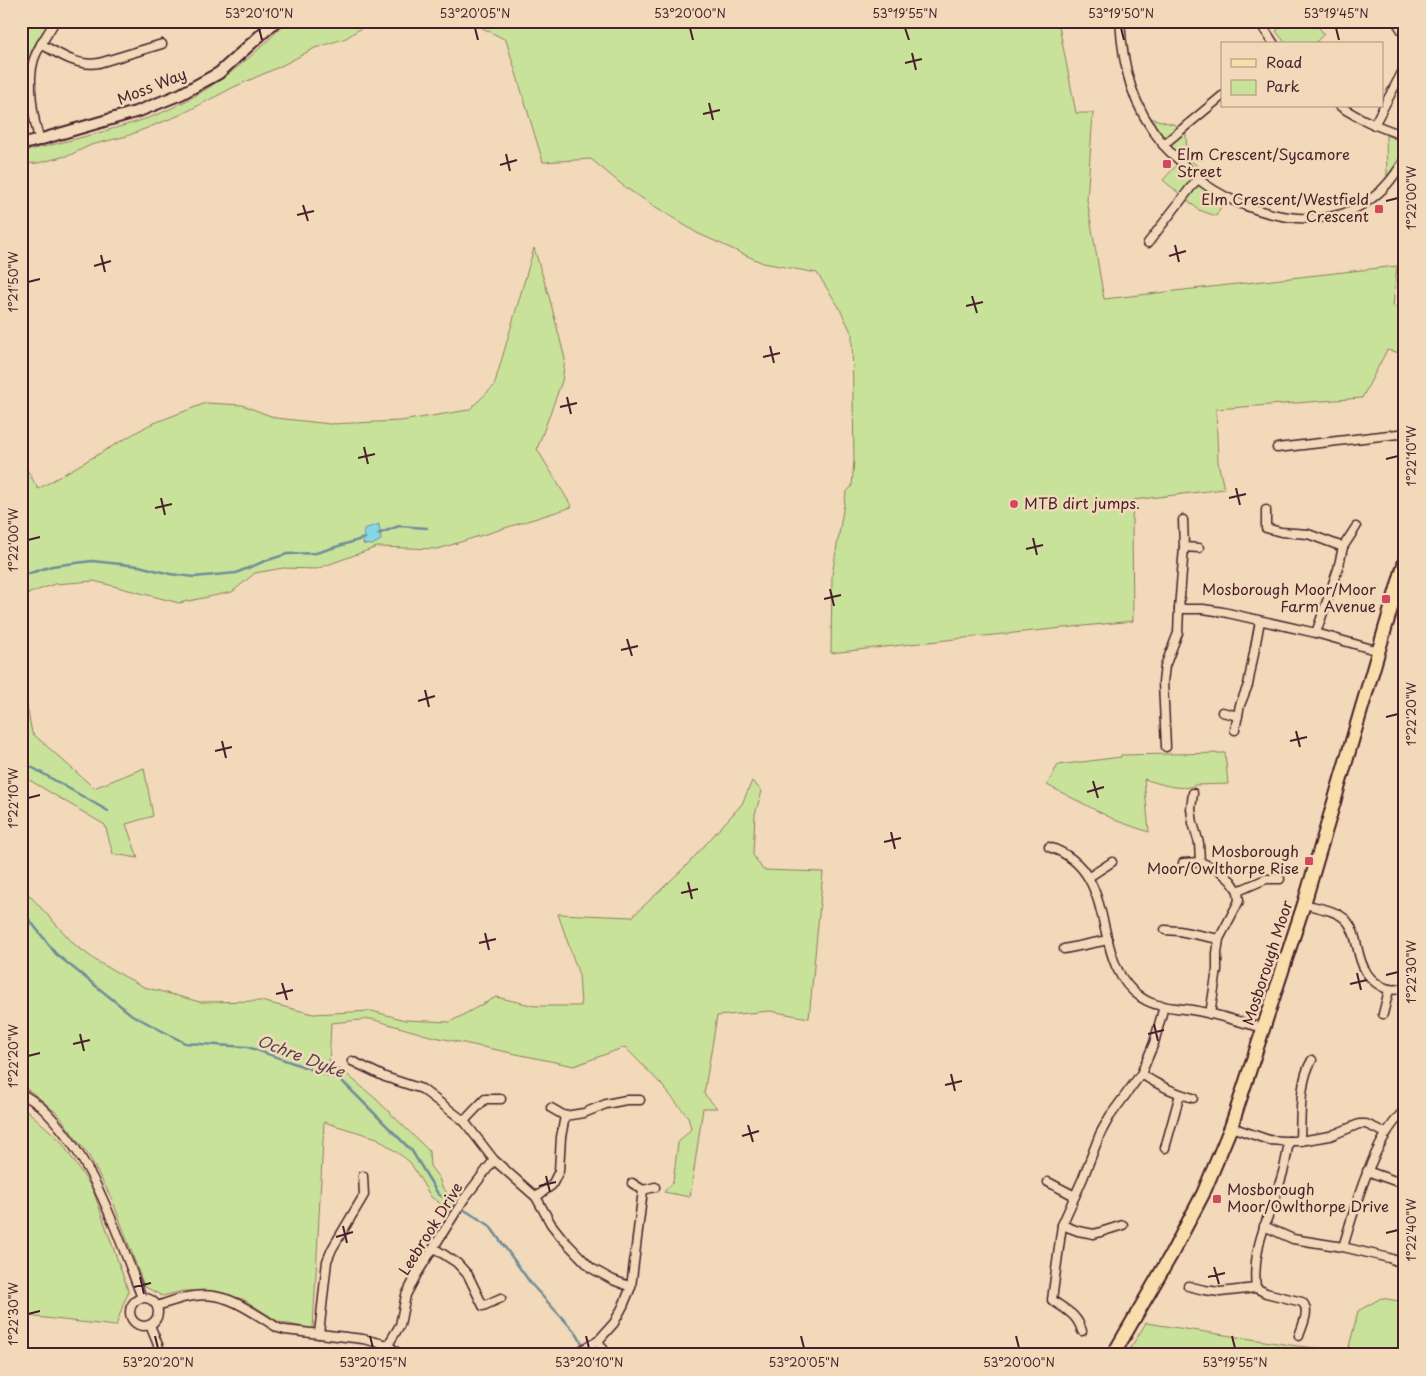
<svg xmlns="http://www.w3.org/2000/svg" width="1426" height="1376" font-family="'Playpen Sans',sans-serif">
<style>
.green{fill:#c9e299;stroke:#8a8062}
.water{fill:#87d7e3;stroke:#6f8d99}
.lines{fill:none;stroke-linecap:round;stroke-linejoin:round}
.stream{stroke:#6f8d99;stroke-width:2.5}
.minor-casing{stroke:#4a1f2b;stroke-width:11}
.tertiary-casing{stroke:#4a1f2b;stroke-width:14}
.primary-casing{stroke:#4a1f2b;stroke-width:16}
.minor{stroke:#f1d9b9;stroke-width:8}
.tertiary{stroke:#f1d9b9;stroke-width:10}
.primary{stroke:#f8deab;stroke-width:12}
.ticks{fill:none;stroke:#4a1f2b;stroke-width:2}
.poi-dot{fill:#d1495b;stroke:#f1d9b9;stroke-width:2}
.labels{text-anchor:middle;stroke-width:5;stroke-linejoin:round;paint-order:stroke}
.street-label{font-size:15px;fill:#4a1f2b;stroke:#f1d9b9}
.poi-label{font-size:15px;fill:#4a1f2b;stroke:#f1d9b9;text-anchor:start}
.water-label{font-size:16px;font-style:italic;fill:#564450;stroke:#f1d9b9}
.neatline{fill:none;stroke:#4a1f2b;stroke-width:2}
.ticks-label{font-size:12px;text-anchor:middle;fill:#4a1f2b}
</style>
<rect width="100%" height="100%" fill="#f1d9b9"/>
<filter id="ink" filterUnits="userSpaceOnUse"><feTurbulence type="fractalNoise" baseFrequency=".02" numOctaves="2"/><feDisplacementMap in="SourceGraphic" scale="10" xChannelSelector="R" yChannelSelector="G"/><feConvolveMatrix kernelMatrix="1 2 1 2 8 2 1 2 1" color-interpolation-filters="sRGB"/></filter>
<g filter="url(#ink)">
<g class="green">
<path d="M21,21H50C45,30 37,39 33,48C26,64 24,82 25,99C26,111 29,122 26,134L21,137Z"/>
<path d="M287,21H372L346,38L315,48L279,67L234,87L180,115L142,130L127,136L91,145L70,155L38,163L21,164V152C57,144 93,135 129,124C143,120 158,115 172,108C216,87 254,57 287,21Z"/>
<polygon points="469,21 1058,21 1076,113 1093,113 1087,200 1104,299 1397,266 1393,306 1405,309 1405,354 1387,350 1362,398 1216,409 1218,462 1224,489 1133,500 1132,523 1133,621 964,638 831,653 832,575 846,493 852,486 854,460 852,334 839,307 817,273 763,263 697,233 626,188 591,159 543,162 506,40"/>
<polygon points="1290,21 1314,21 1324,34 1314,44 1286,44 1276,31"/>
<polygon points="1150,118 1176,125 1186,134 1187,157 1204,172 1204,188 1224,201 1216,216 1199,210 1163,180 1182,159 1157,129"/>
<path d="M1386,135L1402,142C1405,154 1395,167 1387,176Z"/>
<polygon points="534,248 550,300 565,359 562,381 537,449 572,507 438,549 377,547 316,569 283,568 255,573 232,592 179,603 94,581 55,584 27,594 21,599 21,459 38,489 149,425 206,403 242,405 276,418 330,424 401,421 469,410 494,386"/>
<polygon points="21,675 32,733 94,788 144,768 153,816 126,824 138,858 113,854 105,825 26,778 21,778"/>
<path d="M1225,753L1228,784L1195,785C1183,792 1157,783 1144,779L1149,832L1117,821L1047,785L1058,765L1121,757V755Z"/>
<polygon points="752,781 762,791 755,814 753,855 763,870 823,872 809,1018 770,1011 717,1016 704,1094 717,1108 703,1108 690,1197 664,1192 673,1182 678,1143 691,1129 688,1117 661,1084 625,1047 574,1066 430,1036 371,1019 331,1023 329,1066 342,1070 377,1100 429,1151 430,1166 439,1178 442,1187 455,1202 450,1210 431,1197 410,1162 377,1138 324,1122 313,1329 279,1322 243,1299 206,1291 183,1291 162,1296 144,1286 112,1199 89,1156 58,1114 33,1093 21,1086 21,886 75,945 98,962 144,987 200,1002 261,1001 313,1014 372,1011 405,1020 450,1022 496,997 535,1006 581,1006 579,975 558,914 632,917 686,866 742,804"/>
<polygon points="21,1105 60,1140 93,1190 128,1290 128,1294 124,1302 116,1326 27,1316 21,1313"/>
<polygon points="1381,1298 1405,1302 1405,1355 1126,1355 1146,1323 1297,1346 1348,1351 1358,1311"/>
<polygon points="21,1331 26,1333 25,1355 21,1355"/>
</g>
<polygon class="water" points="379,524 381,540 372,545 363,544 364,529"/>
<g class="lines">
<g class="stream">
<polyline points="378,534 399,526 427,528"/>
<polyline points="21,576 52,566 92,561 139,566 170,574 194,577 236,573 265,561 287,554 316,553 365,538"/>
<polyline points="21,761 108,811"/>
<polyline points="21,909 56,954 132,1015 185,1043 248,1047 341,1080 412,1151 438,1194 489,1225 532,1285 576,1333 589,1355"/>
</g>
<g class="minor-casing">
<g id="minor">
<path d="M1120,21C1123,69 1132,106 1163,144C1167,150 1173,155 1179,160C1185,166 1191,173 1198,179C1240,212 1316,235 1365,203C1383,192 1394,177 1405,159"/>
<polyline points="1259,21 1274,44"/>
<polyline points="1396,21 1405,35"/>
<path d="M41,44C59,54 78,67 99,63L162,44"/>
<path d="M1340,106C1360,120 1382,128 1405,136"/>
<polyline points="1374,125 1405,67"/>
<path d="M40,141C33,120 27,80 34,59C39,45 48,34 55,21"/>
<polyline points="1163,145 1222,96"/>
<polyline points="1148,243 1198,178"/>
<polyline points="1277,448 1398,434 1405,435"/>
<polyline points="1266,510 1266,528 1281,532 1308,534 1343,547"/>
<polyline points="1183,520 1184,547 1179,609 1203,609 1223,612 1316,633 1379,651"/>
<polyline points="1184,547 1199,548"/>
<polyline points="1316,633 1338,569 1343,547 1356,527"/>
<polyline points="1222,712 1238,716"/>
<polyline points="1235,730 1240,705 1248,685 1260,621"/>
<polyline points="1166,747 1163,682 1165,666 1178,633 1179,609"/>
<polyline points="1193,793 1191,809 1193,823 1199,843 1200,862"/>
<path d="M1049,847C1123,871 1087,963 1142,998C1158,1009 1179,1007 1198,1011C1220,1015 1242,1023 1264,1028"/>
<polyline points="1183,863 1200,862 1219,870 1231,881 1238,891 1239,901 1219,939 1217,953 1217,970 1210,1014"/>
<polyline points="1089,877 1112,862"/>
<polyline points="1238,891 1266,879 1280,879"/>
<path d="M1304,904C1318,908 1337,910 1347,921C1358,934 1356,954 1364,968C1371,983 1389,995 1405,987"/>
<polyline points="1165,930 1179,931 1219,939"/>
<polyline points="1064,949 1108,940"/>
<polyline points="1383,1014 1389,990"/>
<polyline points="352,1061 385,1077 422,1089 464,1121 494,1160 536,1197 551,1224 562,1238 591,1268 613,1280 631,1287"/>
<path d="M1141,1074C1158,1085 1174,1093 1193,1098"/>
<path d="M21,1093C27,1097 34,1101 40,1106C93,1155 117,1233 142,1298"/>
<polyline points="551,1108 565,1116"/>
<polyline points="464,1121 485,1099 501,1099"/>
<polyline points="1231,1127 1269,1140 1284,1141 1300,1141 1330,1136 1359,1124 1366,1124 1386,1133"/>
<path d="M1300,1141C1301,1116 1299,1081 1312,1060"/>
<polyline points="1165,1148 1180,1094"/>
<polyline points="1367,1171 1398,1182 1405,1182"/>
<polyline points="1048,1182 1075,1196"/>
<polyline points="632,1183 643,1190"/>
<polyline points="536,1197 552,1185 559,1171 561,1137 565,1116 584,1113 606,1104 626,1100 640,1100"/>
<polyline points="1062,1225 1078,1231 1094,1234 1123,1225"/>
<polyline points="1264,1226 1293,1239 1343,1247 1389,1258 1405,1264"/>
<path d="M1343,1247C1355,1208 1365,1169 1386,1134C1391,1125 1398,1117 1405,1109"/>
<polyline points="434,1248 457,1263 468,1275 483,1306 501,1298"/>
<path d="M1188,1286L1204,1290L1220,1292L1256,1288L1266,1293L1302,1302C1311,1310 1302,1326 1299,1336"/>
<path d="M1256,1288C1251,1244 1272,1213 1283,1172C1286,1162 1287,1152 1289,1141"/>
<circle cx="144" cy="1312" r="14"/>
<path d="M157,1306C166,1303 177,1299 187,1297C225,1289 247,1309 278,1328L285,1330L363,1339L388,1345L400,1355"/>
<polyline points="150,1325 162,1355"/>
<path d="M1082,1331C1077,1314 1066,1310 1052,1300L1062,1225L1083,1178L1100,1134L1110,1116L1141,1074L1154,1043L1164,1006"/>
<polyline points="319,1334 327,1261 332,1249 364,1195 363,1176"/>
<polyline points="598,1341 607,1355"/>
<polyline points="388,1345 400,1325 406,1295 417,1274 464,1199 494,1160"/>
<polyline points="572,1355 598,1341 614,1323 623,1306 631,1287 643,1190 655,1187"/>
</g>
</g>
<g class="tertiary-casing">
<polyline id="tertiary" points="21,145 139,111 181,94 219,73 276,21"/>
</g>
<g class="primary-casing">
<polyline id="primary" points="1113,1355 1171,1255 1203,1194 1231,1127 1304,904 1405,561"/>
</g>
<use href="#minor" class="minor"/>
<use href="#tertiary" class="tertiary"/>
<use href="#primary" class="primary"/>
</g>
</g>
<path class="ticks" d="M259,28L262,40M475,28L478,40M690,28L693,40M905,28L909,40M1121,28L1124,40M1336,28L1339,40M912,53L916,70M905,63L922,59M709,103L713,120M703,114L720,110M506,154L510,171M500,165L517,160M1386,201L1398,198M303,205L308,221M297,215L314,211M1175,245L1179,262M101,255L105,272M1169,256L1186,251M94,266L111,261M28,282L40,279M972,296L977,313M966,306L983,302M770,346L774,363M763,357L780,353M567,397L571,414M560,407L577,403M364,447L368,464M358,458L375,454M1386,459L1398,456M1236,488L1240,505M161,498L165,515M1229,498L1246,494M155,508L172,504M1033,538L1037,555M28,540L40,537M1026,549L1043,545M830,589L834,606M824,599L841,595M627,639L632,656M621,650L638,646M425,690L429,707M418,701L435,696M1386,717L1398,714M1296,731L1300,747M222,741L226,758M1290,741L1307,737M215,751L232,747M1093,781L1098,798M1087,792L1104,787M28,798L40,795M891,832L895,849M884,842L901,838M688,882L692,899M681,893L698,889M485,933L489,950M479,943L496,939M1357,973L1361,990M1386,975L1398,972M282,983L287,1000M1350,984L1367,980M276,994L293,990M1154,1024L1158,1041M80,1034L84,1051M1148,1034L1164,1030M73,1044L90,1040M28,1056L40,1053M951,1074L955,1091M945,1085L962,1081M748,1125L753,1142M742,1136L759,1131M546,1176L550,1192M539,1186L556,1182M343,1226L347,1243M1386,1233L1398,1230M336,1237L353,1232M1214,1267L1219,1284M140,1277L144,1294M1208,1277L1225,1273M134,1287L151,1283M28,1314L40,1311M155,1336L158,1348M370,1336L373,1348M586,1336L589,1348M801,1336L804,1348M1016,1336L1019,1348M1232,1336L1235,1348"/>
<g class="poi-dot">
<rect x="1162" y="159" width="10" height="10" rx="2.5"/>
<rect x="1374" y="204" width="10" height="10" rx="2.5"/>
<circle cx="1014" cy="504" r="5"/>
<rect x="1381" y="594" width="10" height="10" rx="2.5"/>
<rect x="1304" y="856" width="10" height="10" rx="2.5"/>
<rect x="1212" y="1194" width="10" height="10" rx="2.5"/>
</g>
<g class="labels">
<g class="street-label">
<text transform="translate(152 87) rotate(-22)" y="5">Moss Way</text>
<text transform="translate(1268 963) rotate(-72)" y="5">Mosborough Moor</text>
<text transform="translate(431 1229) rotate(-58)" y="5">Leebrook Drive</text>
</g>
<g class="poi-label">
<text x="1177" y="160">Elm Crescent/Sycamore<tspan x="1177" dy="17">Street</tspan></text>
<text x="1369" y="205" text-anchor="end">Elm Crescent/Westfield<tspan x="1369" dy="17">Crescent</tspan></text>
<text x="1024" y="509">MTB dirt jumps.</text>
<text x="1376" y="595" text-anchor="end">Mosborough Moor/Moor<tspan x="1376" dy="17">Farm Avenue</tspan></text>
<text x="1299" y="857" text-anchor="end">Mosborough<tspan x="1299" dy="17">Moor/Owlthorpe Rise</tspan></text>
<text x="1227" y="1195">Mosborough<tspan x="1227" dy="17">Moor/Owlthorpe Drive</tspan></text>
</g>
<g class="water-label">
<text transform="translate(301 1056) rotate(21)" y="6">Ochre Dyke</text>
</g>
</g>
<rect width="1426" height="1376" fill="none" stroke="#f1d9b9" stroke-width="55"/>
<rect x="1221" y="42" width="162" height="65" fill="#f1d9b9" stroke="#ae8f80"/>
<rect x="1231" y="59" width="25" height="8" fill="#f8deab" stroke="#ae8f80"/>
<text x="1266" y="68" font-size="15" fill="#4a1f2b">Road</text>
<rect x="1231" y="80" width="25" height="15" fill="#c9e299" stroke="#ae8f80"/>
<text x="1266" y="92" font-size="15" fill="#4a1f2b">Park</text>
<rect x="28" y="28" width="1370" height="1320" class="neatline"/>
<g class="ticks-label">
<text x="259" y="18">53°20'10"N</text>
<text x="475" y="18">53°20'05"N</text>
<text x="690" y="18">53°20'00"N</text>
<text x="905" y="18">53°19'55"N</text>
<text x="1121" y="18">53°19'50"N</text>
<text x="1336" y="18">53°19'45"N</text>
<text transform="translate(1412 198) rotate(-90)" y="4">1°22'00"W</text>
<text transform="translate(14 282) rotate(-90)" y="4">1°21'50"W</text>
<text transform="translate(1412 456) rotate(-90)" y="4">1°22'10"W</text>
<text transform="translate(14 540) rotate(-90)" y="4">1°22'00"W</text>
<text transform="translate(1412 714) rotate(-90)" y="4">1°22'20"W</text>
<text transform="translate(14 798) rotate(-90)" y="4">1°22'10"W</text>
<text transform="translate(1412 972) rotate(-90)" y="4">1°22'30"W</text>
<text transform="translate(14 1056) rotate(-90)" y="4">1°22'20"W</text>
<text transform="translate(1412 1230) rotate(-90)" y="4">1°22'40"W</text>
<text transform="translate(14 1314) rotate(-90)" y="4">1°22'30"W</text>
<text x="158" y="1367">53°20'20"N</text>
<text x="373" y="1367">53°20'15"N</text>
<text x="589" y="1367">53°20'10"N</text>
<text x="804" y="1367">53°20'05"N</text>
<text x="1019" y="1367">53°20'00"N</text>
<text x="1235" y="1367">53°19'55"N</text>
</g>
</svg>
